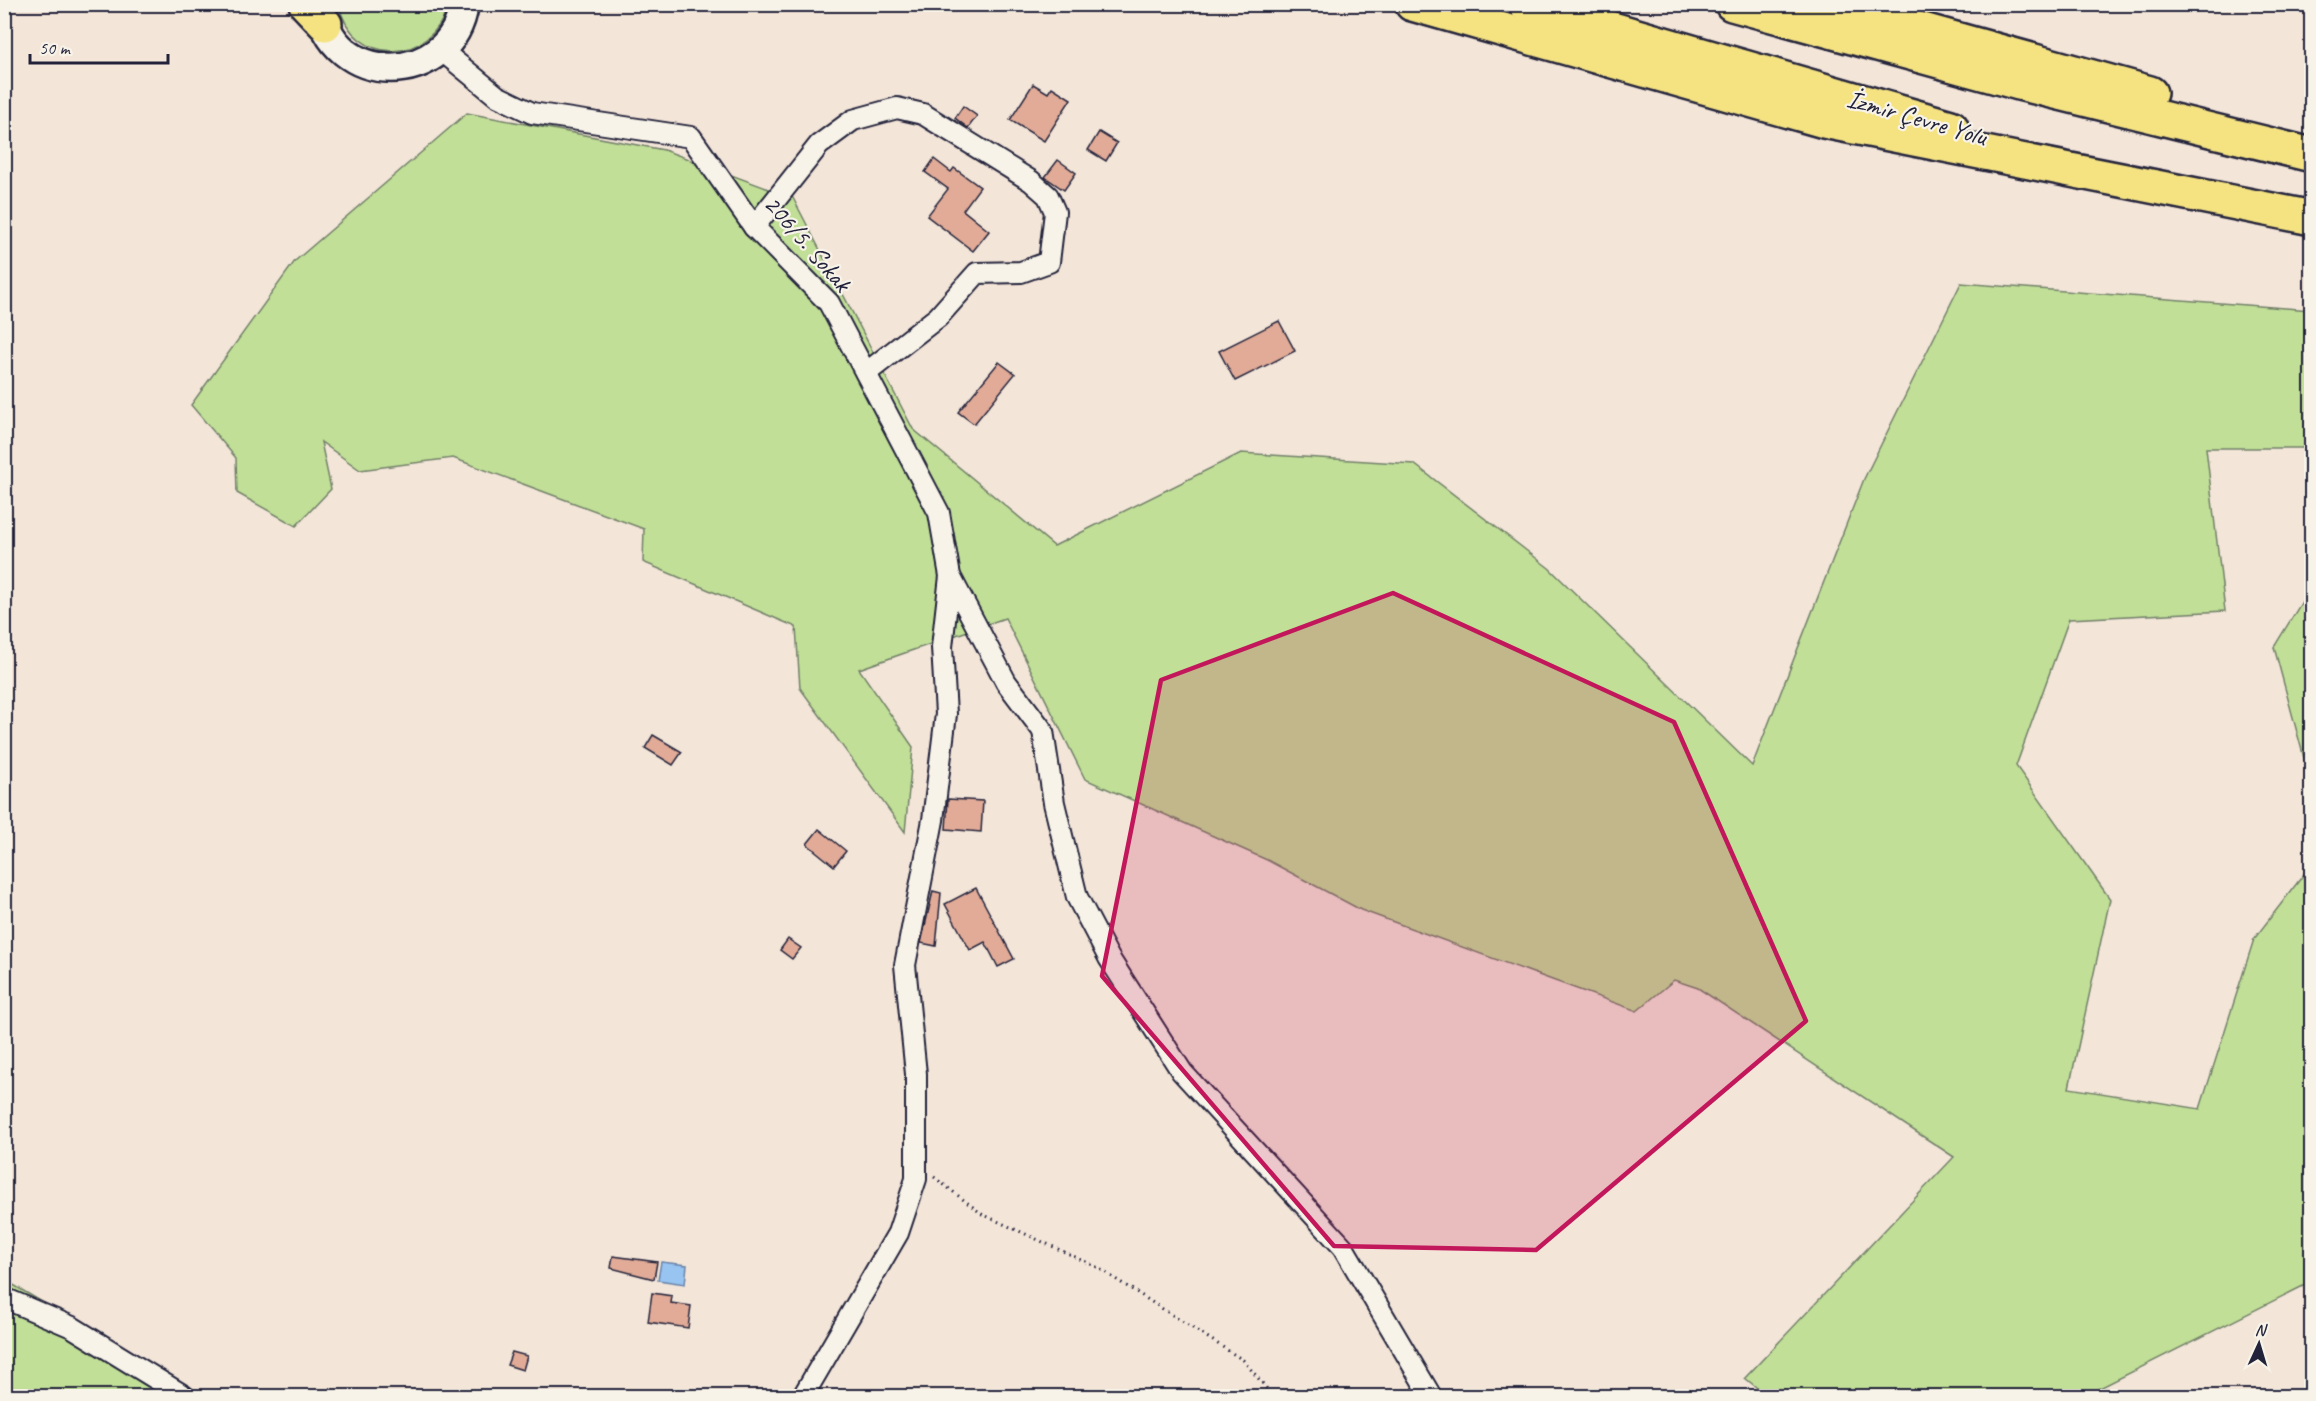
<svg xmlns="http://www.w3.org/2000/svg" width="2316" height="1401" font-family="Caveat,sans-serif">
<style>
.green{fill:#c1df97;stroke:#728069;stroke-width:1.5}
.water{fill:#98c4f2;stroke:#6983a9;stroke-width:1.5}
.building{fill:#e1ab97;stroke:#22223b;stroke-width:1.5}
.lines{fill:none;stroke-linecap:round;stroke-linejoin:round}
.minor-casing{stroke:#22223b;stroke-width:24}
.secondary-casing{stroke:#22223b;stroke-width:33}
.motorway-casing{stroke:#22223b;stroke-width:38}
.path{stroke:#22223b;stroke-width:3;stroke-dasharray:1.5 4.5;stroke-linecap:butt}
.minor{stroke:#f7f3e8;stroke-width:20}
.secondary{stroke:#f7f3e8;stroke-width:28}
.motorway{stroke:#f5e382;stroke-width:33}
.marked{fill:#c2185b;fill-opacity:0.2;stroke:#c2185b;stroke-width:4.5;stroke-linejoin:round}
.labels{text-anchor:middle;stroke-width:4.5;stroke-linejoin:round;paint-order:stroke}
.street-label{font-size:26px;fill:#22223b;stroke:#f7f3e8}
</style>
<rect width="100%" height="100%" fill="#f3e5d8"/>
<filter id="ink" filterUnits="userSpaceOnUse"><feTurbulence type="fractalNoise" baseFrequency=".0167" numOctaves="2"/><feDisplacementMap in="SourceGraphic" scale="12" xChannelSelector="R" yChannelSelector="G"/><feConvolveMatrix kernelMatrix="1 2 1 2 8 2 1 2 1" color-interpolation-filters="sRGB"/></filter>
<g filter="url(#ink)">
<g class="green">
<path d="M339,5L448,4V5C432,65 353,67 339,5Z"/>
<polygon points="467,113 664,150 793,198 913,429 1054,546 1241,453 1414,464 1549,568 1752,766 1864,479 1961,283 2311,310 2311,448 2206,448 2225,611 2069,619 2016,766 2110,899 2069,1088 2200,1109 2254,939 2311,865 2311,1282 2084,1396 1767,1396 1745,1378 1954,1157 1698,988 1674,980 1637,1011 1361,910 1267,860 1085,779 1005,618 859,669 913,747 905,832 800,688 796,627 643,562 644,529 453,458 360,470 321,442 331,489 296,526 237,493 236,458 191,405 295,261"/>
<polygon points="2311,587 2312,587 2311,784 2274,647"/>
<polygon points="5,1280 200,1396 5,1396"/>
</g>
<polygon class="water" points="661,1262 687,1265 685,1284 658,1280"/>
<g class="building">
<polygon points="1033,84 1048,93 1052,87 1071,99 1044,141 1010,120"/>
<polygon points="963,106 977,116 968,128 955,118"/>
<polygon points="1099,132 1117,143 1106,161 1088,150"/>
<polygon points="934,159 951,172 954,168 980,187 963,210 989,231 973,251 927,216 948,189 925,172"/>
<polygon points="1058,160 1076,173 1064,190 1045,177"/>
<polygon points="1279,321 1295,351 1235,381 1219,351"/>
<polygon points="999,362 1015,374 974,424 958,412"/>
<polygon points="653,735 682,752 673,765 645,748"/>
<polygon points="948,799 983,801 981,832 946,829"/>
<polygon points="819,829 846,851 834,866 807,844"/>
<polygon points="976,888 1014,959 998,967 985,942 970,950 945,904"/>
<polygon points="933,891 941,893 936,946 921,943"/>
<polygon points="788,939 801,948 792,959 780,950"/>
<polygon points="613,1256 657,1262 654,1279 611,1268"/>
<polygon points="652,1293 672,1296 671,1303 691,1306 688,1328 648,1322"/>
<polygon points="512,1352 527,1356 523,1370 507,1365"/>
</g>
<g class="lines">
<g class="minor-casing">
<g id="minor">
<polyline points="441,50 497,96 532,113 691,137 754,227 829,303 939,513 950,576 1006,682 1043,731 1054,803 1077,897 1109,958 1182,1072 1343,1247 1431,1396"/>
<polyline points="754,227 819,145 853,120 897,108 923,114 1031,181 1048,196 1055,212 1049,262 1021,272 977,273 938,317 866,373"/>
<polyline points="4,1298 72,1327 184,1396"/>
<polyline points="803,1396 898,1233 916,1179 916,1074 905,965 933,820 946,714 942,647 950,576"/>
</g>
</g>
<g class="secondary-casing">
<path id="secondary" d="M320,4C329,89 452,89 464,4"/>
</g>
<g class="motorway-casing">
<g id="motorway">
<polyline points="306,4 325,24"/>
<polyline points="1412,4 1824,121 2312,218"/>
<polyline points="1526,4 1951,127"/>
<polyline points="1732,4 2019,83 2312,155"/>
<polyline points="1829,4 2150,93"/>
</g>
</g>
<polyline class="path" points="934,1177 982,1214 1095,1266 1243,1360 1273,1396"/>
<use href="#minor" class="minor"/>
<use href="#secondary" class="secondary"/>
<use href="#motorway" class="motorway"/>
</g>
</g>
<path class="marked" d="M1393,593L1674,722L1806,1021L1536,1250L1334,1246L1102,976L1161,680Z"/>
<g class="labels">
<g class="street-label">
<text transform="translate(1917 117) rotate(16)" y="9">İzmir Çevre Yolu</text>
<text transform="translate(808 243) rotate(49)" y="9">206/5. Sokak</text>
</g>
</g>
<rect width="2316" height="1401" fill="none" stroke="#f7f3e8" stroke-width="24"/>
<rect x="12" y="12" width="2292" height="1377" fill="none" stroke="#22223b" stroke-width="2" filter="url(#ink)"/>
<g transform="translate(2259 1344) rotate(4)" stroke="#f7f3e8" stroke-width="4.5" paint-order="stroke">
<path d="M0-4.5L10 22L0 15L-10 22Z" fill="#22223b"/>
<text y="-9" font-size="16" font-weight="bold" text-anchor="middle" fill="#22223b">N</text>
</g>
<path d="M30 54v9h138v-9" fill="none" stroke="#22223b" stroke-width="3"/>
<text x="39" y="54" font-size="18" fill="#22223b" stroke="#f7f3e8" stroke-width="4.5" paint-order="stroke">50 m</text>
</svg>
